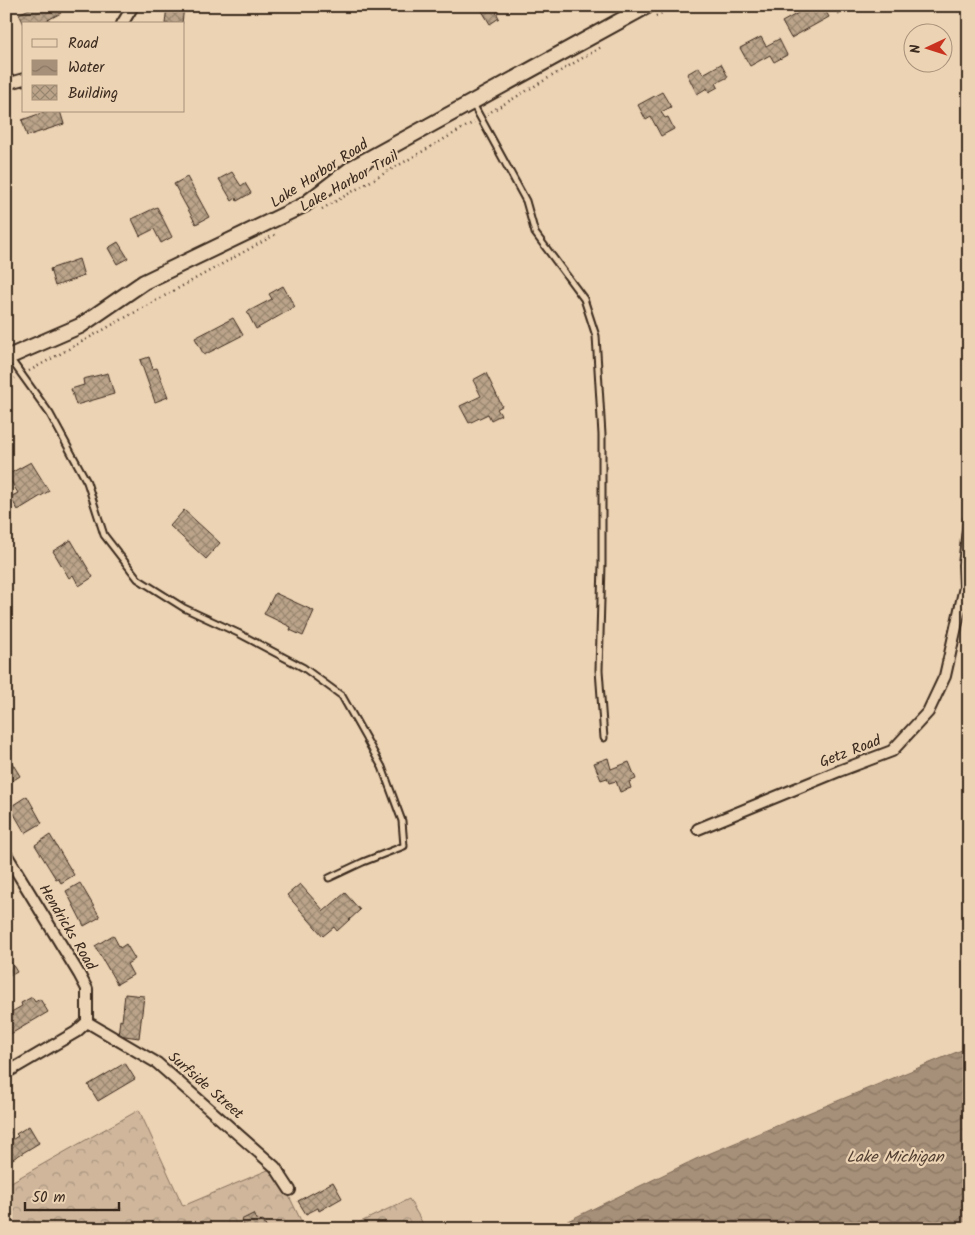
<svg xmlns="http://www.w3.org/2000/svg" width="975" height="1235" font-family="Kalam,sans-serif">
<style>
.forest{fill:url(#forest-crowns);stroke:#86705d}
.water{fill:url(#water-waves);stroke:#7c6755}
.building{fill:url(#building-cross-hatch);stroke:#3b2a1e}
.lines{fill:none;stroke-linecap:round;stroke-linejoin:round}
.lane-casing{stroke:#3b2a1e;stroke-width:9}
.street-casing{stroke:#3b2a1e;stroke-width:14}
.secondary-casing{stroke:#3b2a1e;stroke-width:18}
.path{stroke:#3b2a1e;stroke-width:2.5;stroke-dasharray:1 4;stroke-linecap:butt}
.lane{stroke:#ecd3b4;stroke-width:5}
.street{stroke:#ecd3b4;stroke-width:10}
.secondary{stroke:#ecd3b4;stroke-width:14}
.labels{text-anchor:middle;stroke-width:4.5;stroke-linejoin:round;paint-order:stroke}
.street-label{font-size:15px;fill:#3b2a1e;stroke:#ecd3b4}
.water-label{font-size:16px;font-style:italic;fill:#513e30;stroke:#ecd3b4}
</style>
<defs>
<pattern id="forest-crowns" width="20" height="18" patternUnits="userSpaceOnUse" patternTransform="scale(1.25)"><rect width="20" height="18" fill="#d0b79c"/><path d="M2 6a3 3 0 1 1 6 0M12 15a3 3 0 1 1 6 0" fill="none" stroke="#aa957f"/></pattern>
<pattern id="water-waves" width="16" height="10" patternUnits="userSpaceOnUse" patternTransform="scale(1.25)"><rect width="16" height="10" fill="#a79079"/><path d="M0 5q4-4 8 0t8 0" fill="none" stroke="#897663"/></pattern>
<pattern id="building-cross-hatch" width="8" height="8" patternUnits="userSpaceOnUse" patternTransform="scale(1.25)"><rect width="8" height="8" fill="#bba48a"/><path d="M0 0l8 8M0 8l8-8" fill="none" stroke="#998670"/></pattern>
</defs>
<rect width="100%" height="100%" fill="#ecd3b4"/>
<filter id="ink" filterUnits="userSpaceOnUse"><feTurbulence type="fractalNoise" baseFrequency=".02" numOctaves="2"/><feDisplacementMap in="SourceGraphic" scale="10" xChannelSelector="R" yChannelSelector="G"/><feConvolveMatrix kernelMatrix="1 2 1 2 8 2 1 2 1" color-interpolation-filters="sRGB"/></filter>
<g filter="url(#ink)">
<g class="forest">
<polygon points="139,1110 183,1206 275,1167 305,1229 6,1229 6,1185"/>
<polygon points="409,1199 426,1229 346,1229"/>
</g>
<polygon class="water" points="969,1047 969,1229 551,1229 696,1159"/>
<g class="building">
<polygon points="35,6 57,6 61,13 40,24 24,24 19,14"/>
<polygon points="167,6 184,6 182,24 165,24"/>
<polygon points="479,6 496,6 499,11 496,12 499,18 490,24"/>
<polygon points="806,6 823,6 829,17 791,38 782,22 807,8"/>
<polygon points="834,6 848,6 849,7 838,14"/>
<polygon points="761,37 766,46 779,39 787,55 774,62 770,55 750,66 740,48"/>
<polygon points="721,64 728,77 716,83 718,87 709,92 707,88 697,94 687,74 699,67 703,74"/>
<polygon points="662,92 671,107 661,112 665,118 668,117 674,129 661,136 651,117 646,120 638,105"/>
<polygon points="47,111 60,111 64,124 27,136 22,120"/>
<polygon points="232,172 241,186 245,183 251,193 237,201 236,198 232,201 219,179"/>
<polygon points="187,177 209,217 196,224 174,184"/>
<polygon points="157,207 172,237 161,243 154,229 140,236 132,219"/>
<polygon points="118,242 128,258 117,264 108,248"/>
<polygon points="79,259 84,276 55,286 50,269"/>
<polygon points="283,286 295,307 256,329 247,312 272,299 269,294"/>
<polygon points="233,318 243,335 204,355 195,338"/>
<polygon points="149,357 153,369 157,368 168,397 155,402 140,360"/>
<polygon points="108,373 114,394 76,405 71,389 84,385 83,379"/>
<polygon points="486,373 502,406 497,409 501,415 491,420 488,414 469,423 460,406 481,396 473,380"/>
<polygon points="31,462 49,491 18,510 10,497 18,493 7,475"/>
<polygon points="184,510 220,543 206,559 170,526"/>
<polygon points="71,540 93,577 79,586 73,575 69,578 53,551"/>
<polygon points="275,593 314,611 303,636 290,630 291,627 264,614"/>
<polygon points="6,753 20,776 6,785"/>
<polygon points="608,758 611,769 629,762 636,779 629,782 631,788 620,792 616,781 609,783 607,778 601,780 594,763"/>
<polygon points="27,796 42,823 25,833 10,807"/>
<polygon points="50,835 74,875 61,883 58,878 56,879 35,845"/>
<polygon points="80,883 100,917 84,926 66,891"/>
<polygon points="300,884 324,911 345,893 360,910 337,931 334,927 323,936 287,895"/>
<polygon points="113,935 120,948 126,944 135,959 127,964 133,975 117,984 95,946"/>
<polygon points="6,954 17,972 6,978"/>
<polygon points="125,994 144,996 139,1038 118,1035 120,1020 122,1021"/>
<polygon points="32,997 35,1002 40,999 48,1012 9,1035 6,1030 6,1015 22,1006 21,1003"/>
<polygon points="125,1063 135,1079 98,1101 88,1085"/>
<polygon points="29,1126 39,1143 6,1163 6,1127 10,1133 7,1135 10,1141 18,1136 16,1134"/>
<polygon points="333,1182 342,1198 319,1211 318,1208 306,1214 298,1201"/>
<polygon points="253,1214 258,1223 263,1220 267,1229 246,1229 241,1220"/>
</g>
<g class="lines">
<g class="lane-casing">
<g id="lane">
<polyline points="473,104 526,201 535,233 584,299 596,336 602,435 602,564 599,670 604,738"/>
<polyline points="9,357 50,414 87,482 104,535 138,579 184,608 238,633 304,668 342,696 382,767 402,821 404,846 363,862 329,878"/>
</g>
</g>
<g class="street-casing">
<g id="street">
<polyline points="122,24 133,6"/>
<polyline points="6,84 24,79"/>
<polyline points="698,829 839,771 892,751 928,712 945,676 965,587 964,565 969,520"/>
<polyline points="6,854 79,974 87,989 87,1022"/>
<polyline points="87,1022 157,1063 275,1167 290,1190"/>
<polyline points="6,1073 76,1032 87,1022"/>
</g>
</g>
<g class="secondary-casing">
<polyline id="secondary" points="6,358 80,326 144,282 304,205 352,168 647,6"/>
</g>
<g class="path">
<polyline points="656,16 674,6"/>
<polyline points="487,114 603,46"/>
<polyline points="322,209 474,122"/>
<polyline points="29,371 278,233"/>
<polyline points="6,383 15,378"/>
</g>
<use href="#lane" class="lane"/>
<use href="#street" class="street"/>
<use href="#secondary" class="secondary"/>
</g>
</g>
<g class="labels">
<g class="street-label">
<text transform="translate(319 173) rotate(-33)" y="5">Lake Harbor Road</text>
<text transform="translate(349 181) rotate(-29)" y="5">Lake Harbor Trail</text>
<text transform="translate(850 751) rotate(-21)" y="5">Getz Road</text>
<text transform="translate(68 927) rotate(59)" y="5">Hendricks Road</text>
<text transform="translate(206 1085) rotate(41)" y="5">Surfside Street</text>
</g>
<g class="water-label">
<text x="895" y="1162">Lake Michigan</text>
</g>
</g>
<rect width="975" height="1235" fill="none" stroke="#ecd3b4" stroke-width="25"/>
<rect x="12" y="12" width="950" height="1210" fill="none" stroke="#3b2a1e" stroke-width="2" filter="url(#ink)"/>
<rect x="22" y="22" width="162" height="90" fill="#ecd3b4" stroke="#a58f78"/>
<rect x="32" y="39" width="25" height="8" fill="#ecd3b4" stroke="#a58f78"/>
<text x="68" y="48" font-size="15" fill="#3b2a1e">Road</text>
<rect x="32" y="60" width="25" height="15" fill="url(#water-waves)" stroke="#a58f78"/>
<text x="68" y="72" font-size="15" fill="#3b2a1e">Water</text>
<rect x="32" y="85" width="25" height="15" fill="url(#building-cross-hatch)" stroke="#a58f78"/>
<text x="68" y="98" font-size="15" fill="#3b2a1e">Building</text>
<g transform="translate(928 48) rotate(266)"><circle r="24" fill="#ecd3b4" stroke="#a58f78"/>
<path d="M0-4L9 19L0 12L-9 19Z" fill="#c8321e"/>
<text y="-8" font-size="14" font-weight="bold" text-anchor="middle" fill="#3b2a1e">N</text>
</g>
<path d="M25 1202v8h94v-8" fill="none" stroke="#3b2a1e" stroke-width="2.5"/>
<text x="32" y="1202" font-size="15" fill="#3b2a1e" stroke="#ecd3b4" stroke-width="4" paint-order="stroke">50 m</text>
</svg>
